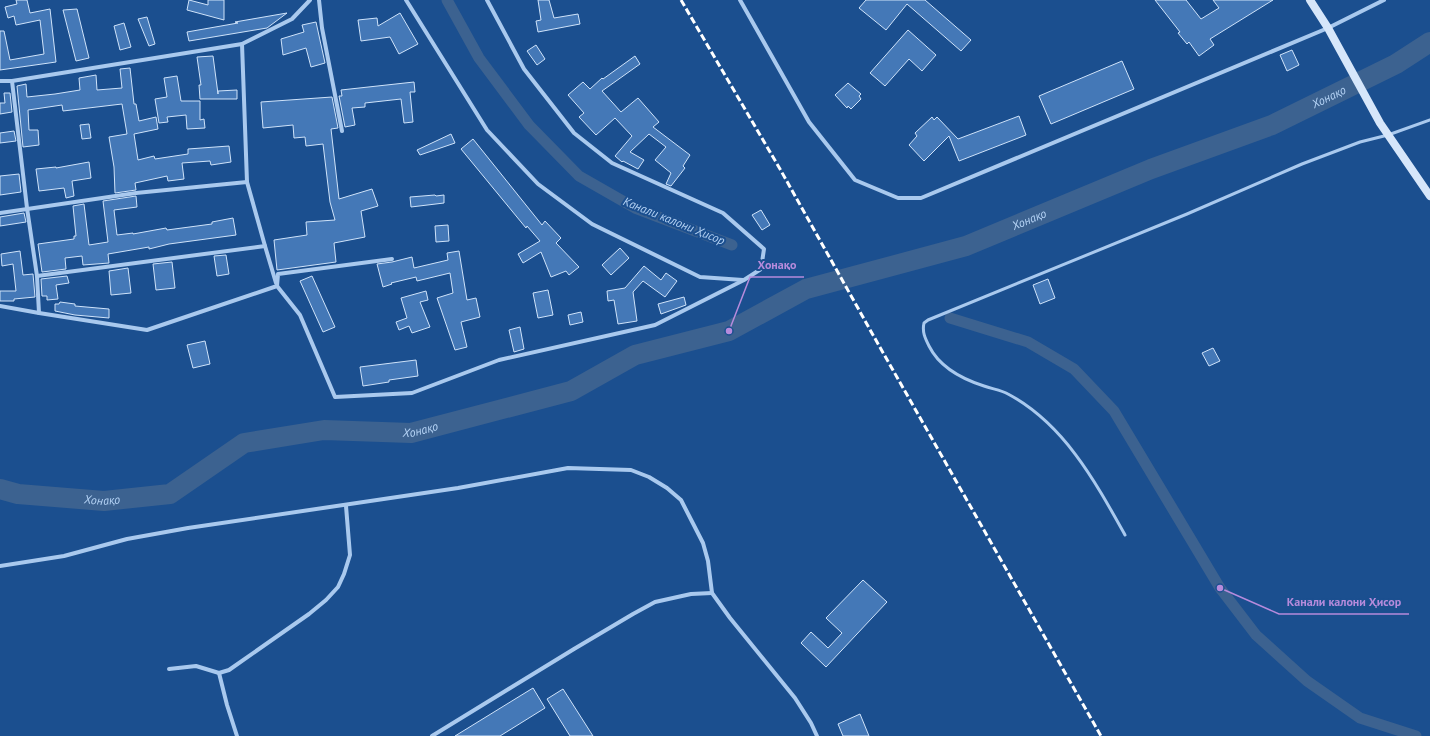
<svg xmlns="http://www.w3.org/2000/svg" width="1430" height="736" font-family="'PT Sans',sans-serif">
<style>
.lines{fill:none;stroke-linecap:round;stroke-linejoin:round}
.canal{stroke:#3c6290;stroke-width:11}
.river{stroke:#3c6290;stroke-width:20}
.building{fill:#4478b7;stroke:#cfe3fa}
.lane{stroke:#a9c9ee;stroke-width:3}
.street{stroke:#a9c9ee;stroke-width:4}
.secondary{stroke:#d6e6fa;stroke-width:8}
.rail{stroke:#fff;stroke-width:3;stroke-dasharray:7 3;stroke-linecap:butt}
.labels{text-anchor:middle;stroke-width:4;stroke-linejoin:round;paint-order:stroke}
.water-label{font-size:12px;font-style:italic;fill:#b5d3f5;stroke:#1b4f8f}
.leader{fill:none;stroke:#b68bdc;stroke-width:1.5}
.callout-dot{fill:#b68bdc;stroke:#1b4f8f;stroke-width:1.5}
.callout-label{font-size:12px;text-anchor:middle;font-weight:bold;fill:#b68bdc;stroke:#1b4f8f;stroke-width:4;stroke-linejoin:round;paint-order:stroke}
</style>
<rect width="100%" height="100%" fill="#1b4f8f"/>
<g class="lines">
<g class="canal">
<polyline points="447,0 479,58 529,125 579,176 635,208 732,245"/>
<polyline points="950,318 1028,342 1074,369 1114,411 1220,588 1256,635 1307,681 1360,718 1416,736"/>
</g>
<path class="river" id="s1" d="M0,489L18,494L104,501L170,494L244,443L324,430L411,433L571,391L635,355L729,331L806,289L966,246L1151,169L1272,125L1396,64L1430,42"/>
</g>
<g class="building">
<polygon points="16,0 27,0 30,13 50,9 56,62 0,70 0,31 4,31 10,60 44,54 40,20 16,25 14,16 8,18 5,7 17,4"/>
<polygon points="189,0 208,5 208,0 224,0 224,20 187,10"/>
<polygon points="538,0 549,0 554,18 578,14 580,24 538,32 536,21 541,20"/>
<polygon points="866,0 925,0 971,40 961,51 907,4 886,30 859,8"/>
<polygon points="1155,0 1186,0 1201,19 1219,8 1213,0 1273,0 1210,39 1214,45 1199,56 1189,42 1187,44 1178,33 1180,32"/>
<polygon points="77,9 89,58 76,61 63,10"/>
<polygon points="287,13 267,28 189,41 187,32 238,23 235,22"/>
<polygon points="400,13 418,44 399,54 390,37 361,41 358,20 377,18 378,26"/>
<polygon points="147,17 155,44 149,46 138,19"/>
<polygon points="316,22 325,63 311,67 306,48 283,55 281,39 304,32 302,25"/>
<polygon points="124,23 131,47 120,50 114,26"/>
<polygon points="908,30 936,55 922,71 909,59 885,86 870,73"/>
<polygon points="536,45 545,59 537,65 527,51"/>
<polygon points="1292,50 1299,65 1287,71 1280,55"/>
<polygon points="213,56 218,94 218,91 237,90 237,99 200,99 199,85 201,85 197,57"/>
<polygon points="635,56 640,64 602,91 621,112 638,98 659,122 653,127 690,155 683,166 685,168 671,186 666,184 671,173 655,160 666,147 649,134 630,152 644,160 638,169 623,161 622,162 615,156 632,136 615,118 596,135 579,117 584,113 568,95 583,82 590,89 602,78 603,79"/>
<polygon points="1122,61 1134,89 1051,124 1039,96"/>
<polygon points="130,68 134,104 136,104 139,121 156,117 158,129 134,134 138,160 154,156 155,159 188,154 188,149 229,146 231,162 211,165 210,161 182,163 184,179 168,181 167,176 135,183 136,190 115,193 114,167 109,137 127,134 122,104 63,111 62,105 28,110 29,130 38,130 39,145 23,147 17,86 26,84 27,97 55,94 80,90 79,78 96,75 97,90 122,88 120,69"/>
<polygon points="177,76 181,101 200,101 200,120 204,119 205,128 187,129 186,115 167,117 168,122 159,123 155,99 167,97 164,78"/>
<polygon points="414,82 415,92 410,92 413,122 404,123 401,99 365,103 365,107 352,108 355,125 345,127 339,96 342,96 341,90"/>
<polygon points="848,83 861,94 859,96 861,99 851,109 848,106 847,108 835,95"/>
<polygon points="4,93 10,93 12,112 0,114 0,103 5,103"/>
<polygon points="332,97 338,128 331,129 339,199 372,189 378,206 361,211 365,237 334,243 336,262 277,270 274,240 307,235 306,222 335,220 330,202 323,144 306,146 305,137 294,138 293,125 263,128 261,102"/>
<polygon points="1019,116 1026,135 959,161 949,136 924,161 909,145 917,136 915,133 932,117 934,120 937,117 958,139"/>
<polygon points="89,124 91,138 82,139 80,125"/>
<polygon points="14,131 16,141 0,143 0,133"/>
<polygon points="451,134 455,143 420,155 417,150"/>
<polygon points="473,139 542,225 545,221 561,238 556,243 579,267 569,275 566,271 551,277 541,252 523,263 518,254 540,241 527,226 526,228 461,149"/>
<polygon points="89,162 91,178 72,181 74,196 66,198 64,188 39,191 36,169 56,167 56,168"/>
<polygon points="19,174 21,192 0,195 0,176"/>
<polygon points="435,195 436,196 444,195 444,203 411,207 410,197"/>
<polygon points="136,196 137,207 114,210 117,235 133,233 133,234 166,228 167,230 212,224 212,222 233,218 236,235 169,244 149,249 149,247 108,254 109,263 83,265 82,256 65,258 66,269 42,272 38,244 74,239 74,236 76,236 73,206 84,204 89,245 108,242 103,201"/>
<polygon points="761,210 770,225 762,230 752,215"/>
<polygon points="24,213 26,222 0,226 0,217"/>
<polygon points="448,225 449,241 436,242 435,226"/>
<polygon points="620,248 629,258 611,275 602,265"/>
<polygon points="20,251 23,275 33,274 35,297 14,299 14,301 0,301 0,291 16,291 13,264 2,266 1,254"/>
<polygon points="459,251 467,300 476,298 480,317 461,322 467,347 455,350 437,298 453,293 450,273 417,281 416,277 391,283 392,284 383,287 377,264 392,262 412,257 414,268 448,260 447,253"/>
<polygon points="226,255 229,274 217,276 214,256"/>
<polygon points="172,262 175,288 156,290 153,264"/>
<polygon points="644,266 661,280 666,273 677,281 665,297 643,281 633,292 637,321 618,324 614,300 608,301 607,291 625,288"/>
<polygon points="128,268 131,293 111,295 109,271"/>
<polygon points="67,276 69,283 56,285 58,299 47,300 47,296 42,296 41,279"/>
<polygon points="312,276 335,327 323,332 300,281"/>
<polygon points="1048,279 1055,298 1040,304 1033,285"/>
<polygon points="548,290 553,315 538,318 533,293"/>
<polygon points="426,291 428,300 420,302 430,327 412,333 409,326 399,330 396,322 407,318 401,298"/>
<polygon points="684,297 686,305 661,314 658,304"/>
<polygon points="60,302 75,304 75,306 109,309 109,318 75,315 55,311 55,304 59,304"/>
<polygon points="581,312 583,322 570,325 568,315"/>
<polygon points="520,327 524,349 514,352 509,330"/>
<polygon points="205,341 210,364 193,368 187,345"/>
<polygon points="1213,348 1220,361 1209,366 1202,353"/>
<polygon points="416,360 418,376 389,380 389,382 363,386 360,367"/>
<polygon points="863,580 887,602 826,667 801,643 811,632 828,648 842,633 826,618"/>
<polygon points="533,688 545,708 500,736 455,736"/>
<polygon points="563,689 593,736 570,736 547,699"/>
<polygon points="860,714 869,736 843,736 838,724"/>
</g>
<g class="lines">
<path class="lane" d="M1125,535C1095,481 1064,424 1008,394C1001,390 992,389 984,386C962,379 940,368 929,346C925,338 922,332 924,323L928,320L1187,214L1302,164L1360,142L1388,135L1430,120"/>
<g class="street">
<polyline points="319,0 322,28 342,131"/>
<polyline points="406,0 487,130 538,184 592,224 700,277 743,280"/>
<polyline points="740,0 809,122 855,180 898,198 921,198 1328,28 1384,0"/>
<polyline points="0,81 12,81 242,44 292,19 310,0"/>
<polyline points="12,81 27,208 37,276 265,246 247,182 242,44"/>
<polyline points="0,213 136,193 247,182"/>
<polyline points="265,246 276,283"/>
<polyline points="37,276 39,313"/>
<polyline points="277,286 278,274 392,259"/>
<polyline points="0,306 39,313 147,330 277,286 300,315 335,397 412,393 499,360 655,325 744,280 761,269 764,249 723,213 612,163 574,133 524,69 487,0"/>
<polyline points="0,566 64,556 127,539 188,528 458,488 568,468 631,470 649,477 667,488 681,500 703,543 708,561 712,593 730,618 795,698 811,723 817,736"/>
<polyline points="169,669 196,666 219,673"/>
<polyline points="237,736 227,705 219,673 229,670 309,614 326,600 338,587 344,574 350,555 346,506"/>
<polyline points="432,736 574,649 633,614 655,602 691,594 712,593"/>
</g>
<polyline class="secondary" points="1310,0 1328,28 1380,123 1430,196"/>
<polyline class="rail" points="681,0 780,169 873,335 1101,736"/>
</g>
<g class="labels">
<g class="water-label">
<text dy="4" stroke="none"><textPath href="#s1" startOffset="1411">Хонақо</textPath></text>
<text dy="4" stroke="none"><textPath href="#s1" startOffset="1087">Хонақо</textPath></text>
<text transform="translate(674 221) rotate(22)" y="4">Канали калони Ҳисор</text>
<text dy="4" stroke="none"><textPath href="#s1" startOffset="439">Хонақо</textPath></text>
<text dy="4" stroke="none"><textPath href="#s1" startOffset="103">Хонақо</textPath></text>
</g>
</g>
<path class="leader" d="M729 331L750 277H804M1220 588L1279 614H1409"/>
<g class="callout-dot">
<circle cx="729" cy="331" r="4"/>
<circle cx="1220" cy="588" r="4"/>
</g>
<g class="callout-label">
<text x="777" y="269">Хонақо</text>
<text x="1344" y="606">Канали калони Ҳисор</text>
</g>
</svg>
